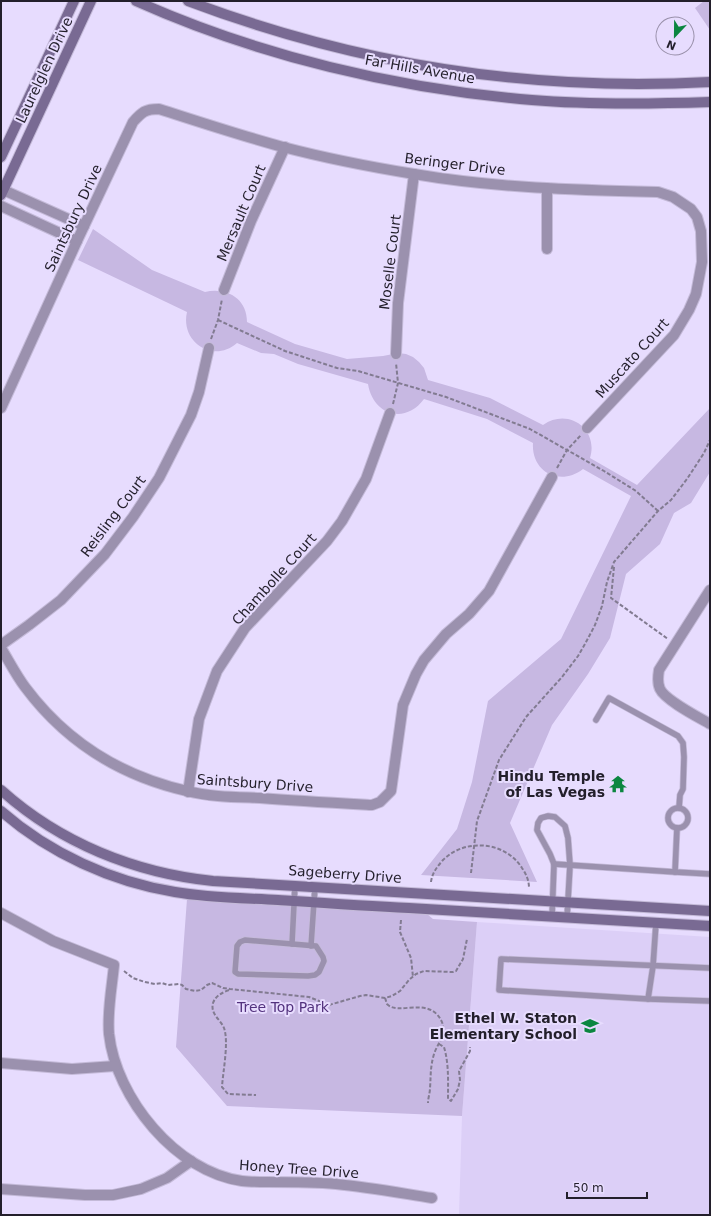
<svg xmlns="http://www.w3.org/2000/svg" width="711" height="1216" font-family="'DejaVu Sans',sans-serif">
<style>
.built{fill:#dccff7}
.green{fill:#c7b8e2}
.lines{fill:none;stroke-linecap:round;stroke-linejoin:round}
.lane-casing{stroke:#c4bad8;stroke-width:7}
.street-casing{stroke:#c4bad8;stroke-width:12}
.secondary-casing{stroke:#c4bad8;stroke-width:12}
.path{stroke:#827b91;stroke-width:2;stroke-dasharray:4 2;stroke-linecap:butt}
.lane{stroke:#9b91ae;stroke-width:5.5}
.street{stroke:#9b91ae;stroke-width:10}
.secondary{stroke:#796a93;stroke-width:10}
.labels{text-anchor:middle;stroke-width:4;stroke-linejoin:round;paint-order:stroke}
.street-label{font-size:14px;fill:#231f2b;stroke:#e7dcfe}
.poi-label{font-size:14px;font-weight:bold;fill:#231f2b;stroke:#e7dcfe;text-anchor:end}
.park-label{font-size:14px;fill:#53327e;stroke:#e7dcfe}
</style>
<rect width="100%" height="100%" fill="#e7dcfe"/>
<polygon class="built" points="477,922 710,937 710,1215 459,1215 462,1116"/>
<g class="green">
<polygon points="704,1 710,1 710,30 695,8"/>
<path d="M93,229L152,270L205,292C226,287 247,298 247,322L295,344L347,359L383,356L398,353L406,354L413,357L419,362L424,368L428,380L490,398L543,425C568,407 599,429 590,458L637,485L710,408V472L691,503L674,513L660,544L626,574L610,638L588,674L552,725L510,823L537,882L421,875L457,829L472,782L488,701L561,639L631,496L583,469C560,487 531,472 533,443L487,419L424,399C405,425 373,415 368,384L298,364L274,354L261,353L237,343C213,364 180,342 187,312L78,260Z"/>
<polygon points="187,899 427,914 433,919 477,922 462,1116 227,1106 176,1047"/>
</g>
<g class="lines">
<g class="lane-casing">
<g id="lane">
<polyline points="596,720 609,698 678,736 683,743 684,757 683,789 680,795 679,808"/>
<circle cx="678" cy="818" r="10"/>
<polyline points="677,828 675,872 710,874"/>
<polyline points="554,864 675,872"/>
<polyline points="552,917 554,864 550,854 537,830 538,823 541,818 548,816 555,817 565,826 568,838 570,865 567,918"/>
<polygon points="245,940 316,946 323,957 324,961 319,972 315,975 308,976 238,974 235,972 237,946 240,942"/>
<polyline points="292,944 295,885"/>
<polyline points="311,946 315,887"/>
<polyline points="710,968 501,959 499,990 648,999 710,1001"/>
<polyline points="648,999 653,966 656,923"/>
</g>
</g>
<g class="street-casing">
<g id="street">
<polyline points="1,189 84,226"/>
<polyline points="1,206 77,241"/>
<polyline points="547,249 547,189"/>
<polyline points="224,290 251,221 285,147"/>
<polyline points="396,354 398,303 414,174"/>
<path d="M1,408L77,241L133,122C142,112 145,109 159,109C200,122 242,136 283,147C325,158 371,167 414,174C495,188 577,190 658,192L673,197L691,209L697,217L701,231L702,262L696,294L689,310L674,335L587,428"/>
<path d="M710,590L659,670C658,676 657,683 660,689C665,700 698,717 710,724"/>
<polyline points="1,645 29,625 61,600 105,554 133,517 159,478 191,415 199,392 209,348"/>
<path d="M1,648C9,661 16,675 25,687C66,742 121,776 187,791C211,797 236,797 260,798C297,801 335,803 372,805L380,802L391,791L403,705L416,674L424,660L446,634L469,614L489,591L552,477"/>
<polyline points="188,792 199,719 217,671 245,628 327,541 342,521 366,479 390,413"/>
<path d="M1,913L53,941L114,965C112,987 107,1011 109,1034C116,1098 176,1172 242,1181C250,1182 259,1182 267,1182C290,1182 313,1182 336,1184C368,1187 400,1193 432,1198"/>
<polyline points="1,1063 72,1069 115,1066"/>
<polyline points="1,1189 85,1195 113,1195 141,1189 167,1178 191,1161"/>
</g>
</g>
<g class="secondary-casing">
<g id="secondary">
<path d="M136,1C259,56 398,89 532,100C591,105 651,104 710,102"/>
<path d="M188,1C355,64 532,92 710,82"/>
<polyline points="1,157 74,1"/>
<polyline points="1,195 91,1"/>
<path d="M1,790C60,843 135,873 213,881L710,911"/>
<path d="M1,811C49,853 112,882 175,892C209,898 243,898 278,900C322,903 365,906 409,908C510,914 610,920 710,926"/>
</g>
</g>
<g class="path">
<polyline points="218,320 285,351 337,368 358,371 446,397 530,429 604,471 636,491 658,511"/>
<polyline points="211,339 218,320 222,299"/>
<polyline points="393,404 398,383 396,363"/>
<polyline points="557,468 567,450 581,435"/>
<polyline points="614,567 611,598 668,639"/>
<polyline points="471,873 477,821 499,760 526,717 562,677 578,656 585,644 595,625 602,606 607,582 614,562 658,511 671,500 687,479 704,453 710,440"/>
<path d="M431,882C432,873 437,867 443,860C465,838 505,841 522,868C526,874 529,880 529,888"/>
<polyline points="401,920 400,932 411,958 413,977"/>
<polyline points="124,971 133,978 145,982 155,984 162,983 168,985 179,984 182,985 186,989 195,991 201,990 207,985 212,983 223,988 230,989 309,997 329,1005 360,996 366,995 385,998 392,996 400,991 409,980 416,974 424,971 453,972 456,971 463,959 467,939"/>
<path d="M229,990C222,993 216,995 213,1003C210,1014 221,1020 224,1028C229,1042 223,1071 222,1087L228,1094L256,1095"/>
<path d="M385,998C386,1000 386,1002 387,1004C398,1016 428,996 441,1020C448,1034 438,1042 434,1054C430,1068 431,1075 430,1088C430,1093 428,1098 428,1103"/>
<path d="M439,1044L444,1047C449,1064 448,1081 448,1099L451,1101L458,1089L460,1080L459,1071L470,1051V1047"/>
</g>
<use href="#lane" class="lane"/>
<use href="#street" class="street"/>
<use href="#secondary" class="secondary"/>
</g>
<defs>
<g id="temple-bare" transform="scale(1.38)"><path d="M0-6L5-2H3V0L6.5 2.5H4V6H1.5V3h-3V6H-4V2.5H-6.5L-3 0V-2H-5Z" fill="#0b8640" stroke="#e7dcfe" stroke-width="2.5" paint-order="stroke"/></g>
<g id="school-bare" transform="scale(1.38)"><path d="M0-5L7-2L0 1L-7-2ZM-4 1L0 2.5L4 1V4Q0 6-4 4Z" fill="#0b8640" stroke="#e7dcfe" stroke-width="2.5" paint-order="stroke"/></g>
</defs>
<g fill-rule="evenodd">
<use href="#temple-bare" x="618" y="784"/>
<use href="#school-bare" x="590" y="1026"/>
</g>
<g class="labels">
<g class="street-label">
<text transform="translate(420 69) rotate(10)" y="5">Far Hills Avenue</text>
<text transform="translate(44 70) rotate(-65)" y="5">Laurelglen Drive</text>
<text transform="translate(455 164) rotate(7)" y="5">Beringer Drive</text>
<text transform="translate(241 213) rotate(-67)" y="5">Mersault Court</text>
<text transform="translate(73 218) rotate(-65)" y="5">Saintsbury Drive</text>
<text transform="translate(390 262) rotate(-83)" y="5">Moselle Court</text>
<text transform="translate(632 358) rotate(-48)" y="5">Muscato Court</text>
<text transform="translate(113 516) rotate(-53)" y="5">Reisling Court</text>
<text transform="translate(274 579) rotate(-48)" y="5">Chambolle Court</text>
<text transform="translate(255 783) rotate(4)" y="5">Saintsbury Drive</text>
<text transform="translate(345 874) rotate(4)" y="5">Sageberry Drive</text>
<text transform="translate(299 1169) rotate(4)" y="5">Honey Tree Drive</text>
</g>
<g class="poi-label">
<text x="605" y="781">Hindu Temple<tspan x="605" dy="16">of Las Vegas</tspan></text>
<text x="577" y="1023">Ethel W. Staton<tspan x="577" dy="16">Elementary School</tspan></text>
</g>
<g class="park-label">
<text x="283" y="1012">Tree Top Park</text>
</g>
</g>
<rect width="711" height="1216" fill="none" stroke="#231f2b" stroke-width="4"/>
<g transform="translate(675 36) rotate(202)"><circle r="19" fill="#e7dcfe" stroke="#9990aa"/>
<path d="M0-3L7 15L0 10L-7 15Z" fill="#0b8640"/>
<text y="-6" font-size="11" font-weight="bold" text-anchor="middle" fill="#231f2b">N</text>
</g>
<path d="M567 1192v6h80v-6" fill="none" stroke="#231f2b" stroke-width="2"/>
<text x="573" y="1192" font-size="12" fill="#231f2b" stroke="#e7dcfe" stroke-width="3" paint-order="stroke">50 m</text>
</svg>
